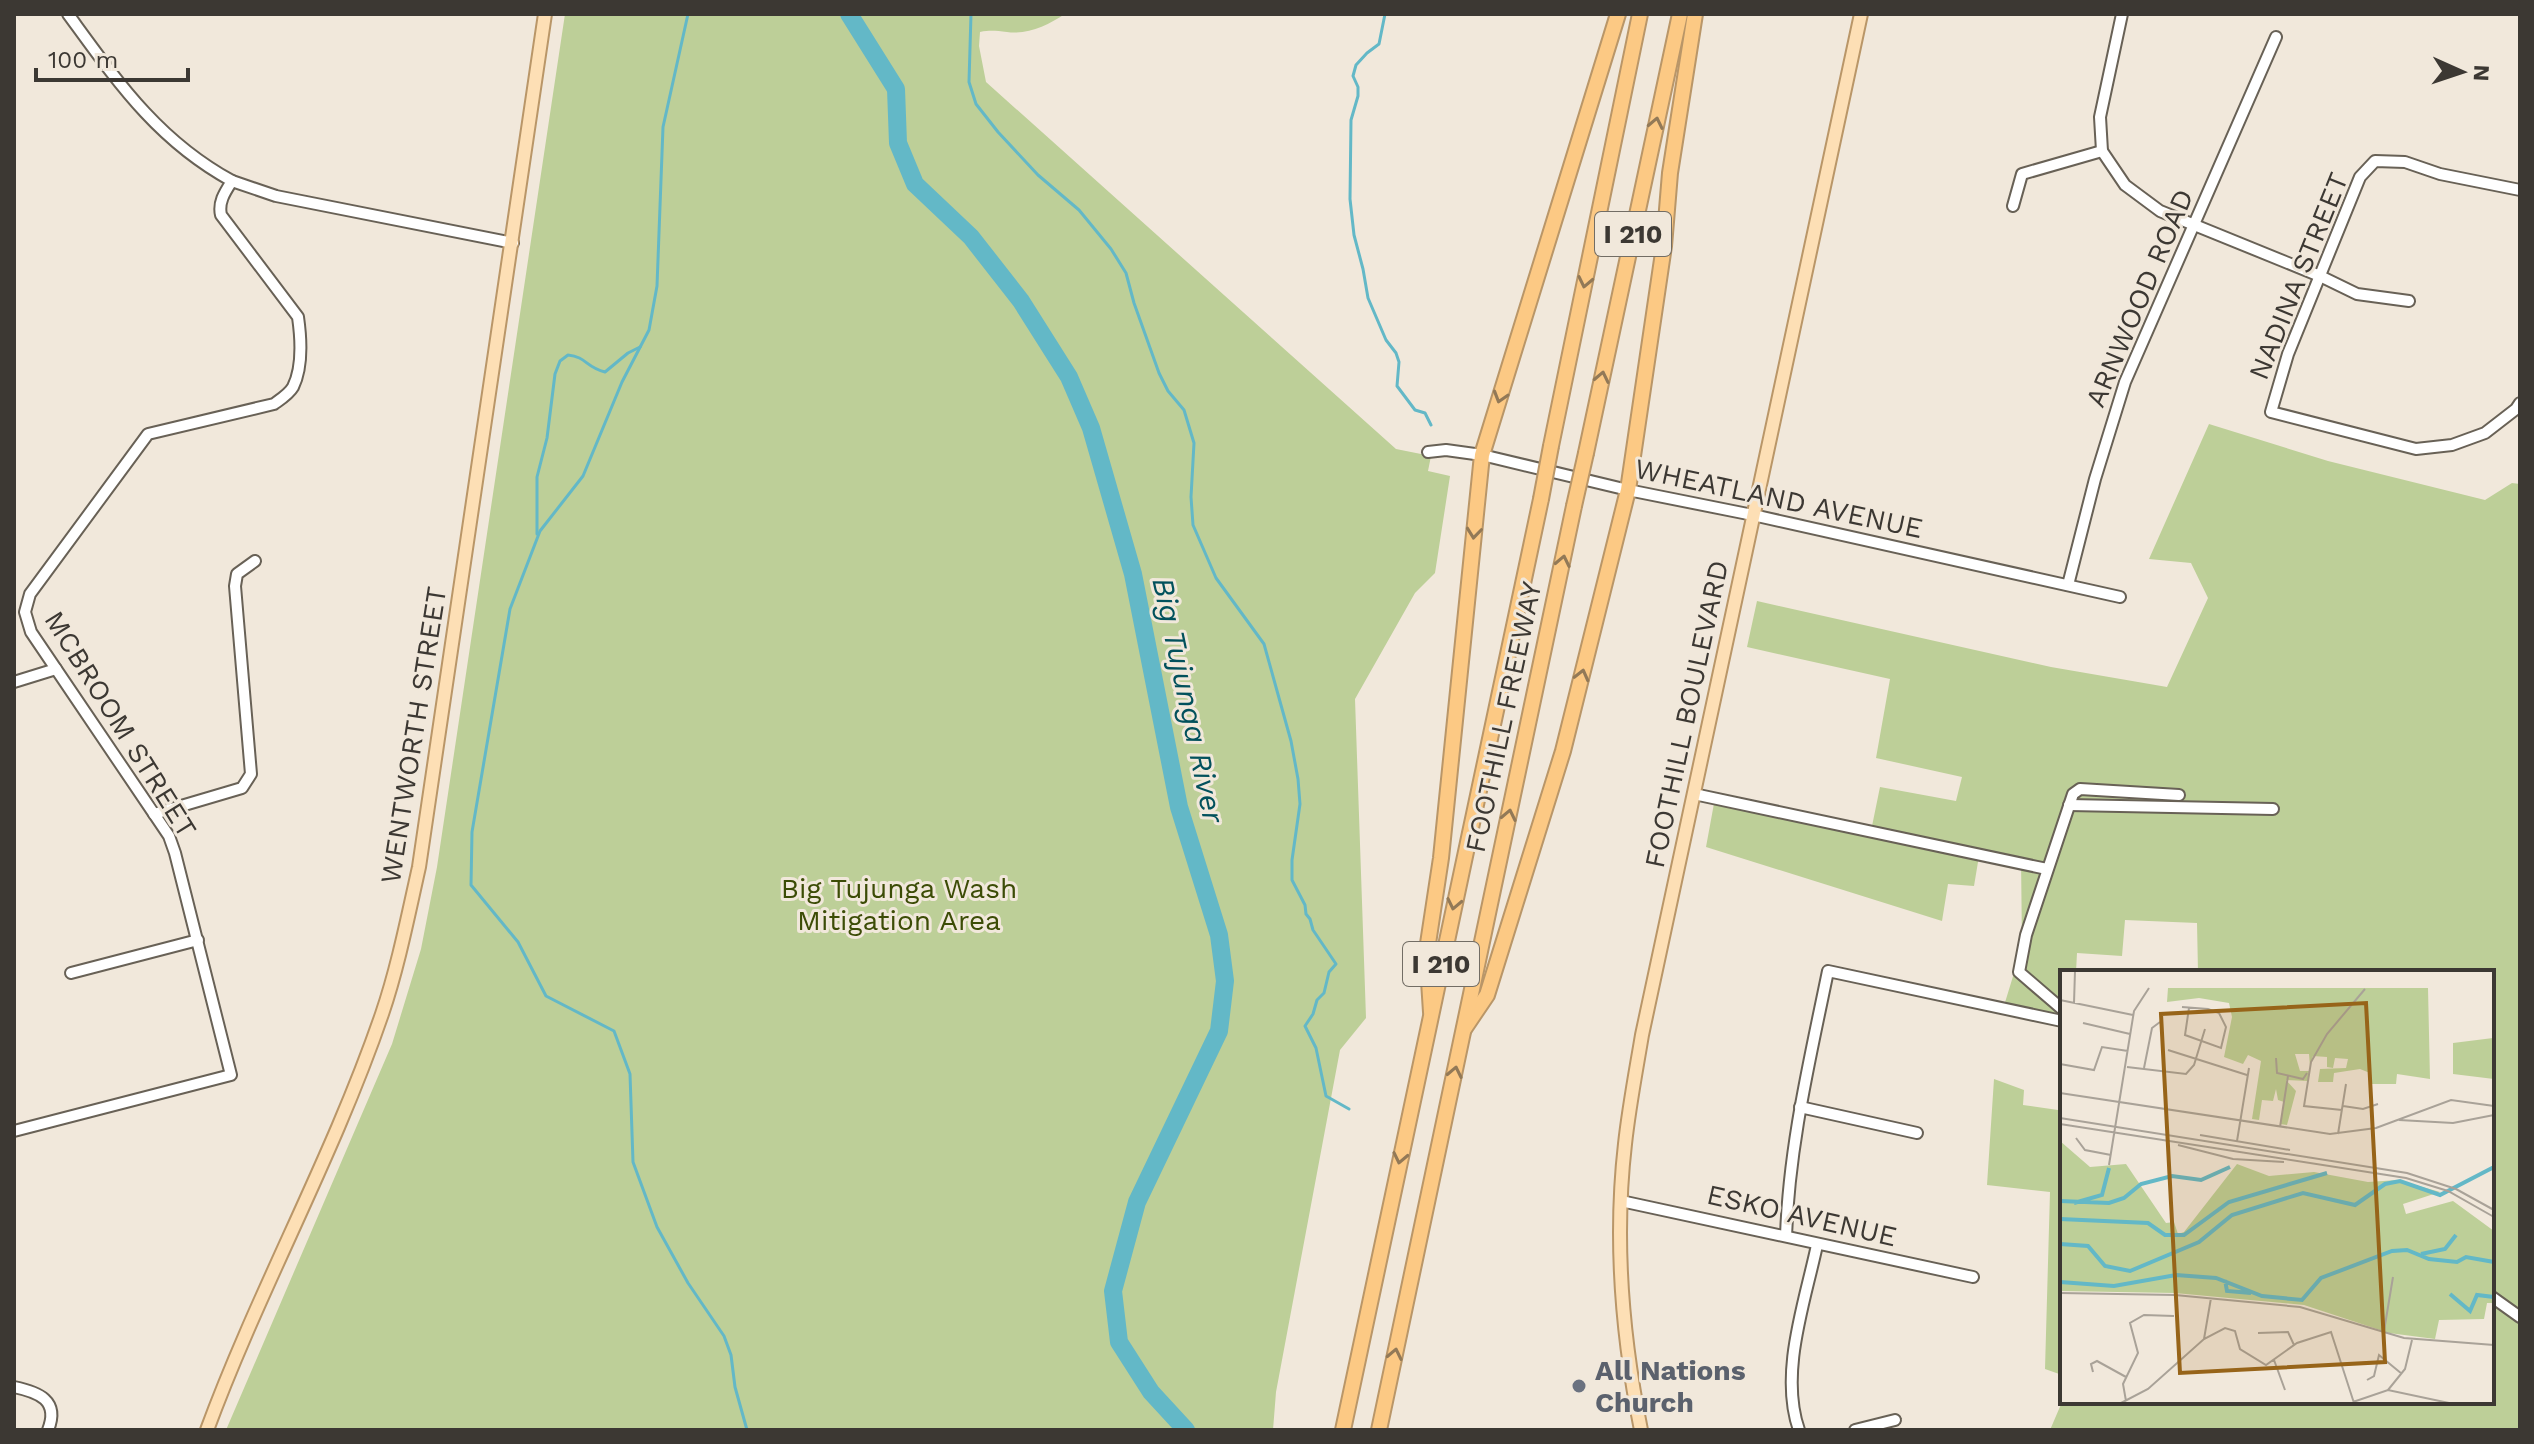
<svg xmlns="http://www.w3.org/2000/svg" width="2534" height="1444" font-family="'Work Sans',sans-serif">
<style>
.green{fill:#bdcf98}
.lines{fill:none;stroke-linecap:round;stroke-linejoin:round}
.stream{stroke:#63b8c7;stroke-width:3}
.river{stroke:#63b8c7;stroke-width:18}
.minor-casing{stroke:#686156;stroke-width:14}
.major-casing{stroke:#b99668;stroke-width:16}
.highway-casing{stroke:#b99668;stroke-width:18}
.minor{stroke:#fff;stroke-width:10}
.major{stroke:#fddfb5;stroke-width:12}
.highway{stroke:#fcc984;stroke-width:14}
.highway-bridge-casing{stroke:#b99668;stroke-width:18;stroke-linecap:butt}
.highway-bridge{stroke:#fcc984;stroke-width:14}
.oneway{stroke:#927957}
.worship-dot{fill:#6b7280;stroke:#f1e8db;stroke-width:3}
.labels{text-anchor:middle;stroke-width:6;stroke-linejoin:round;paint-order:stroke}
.shield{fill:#f1e8db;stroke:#726d65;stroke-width:2}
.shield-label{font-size:26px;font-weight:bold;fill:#3c3833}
.street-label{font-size:28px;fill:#3c3833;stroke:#f1e8db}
.park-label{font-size:28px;fill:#3c4c06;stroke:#f1e8db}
.worship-label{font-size:28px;font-weight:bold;fill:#5b616d;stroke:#f1e8db;text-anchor:start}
.water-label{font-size:30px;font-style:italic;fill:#02515c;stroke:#f1e8db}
.inset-river{fill:none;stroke:#63b8c7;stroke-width:4}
.inset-road{fill:none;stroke:#a9a298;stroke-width:2}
.view{fill:#976419;fill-opacity:0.15;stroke:#976419;stroke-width:4}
.inset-edge{fill:none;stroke:#3c3833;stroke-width:4}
</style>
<rect width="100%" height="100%" fill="#f1e8db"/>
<g class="green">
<path d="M565,14H1065C1048,25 1028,35 1007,32C996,31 991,30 980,32L979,46L986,82L1396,449L1431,456L1428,471L1450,476L1435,573L1415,593L1355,699L1366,1018L1340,1050L1276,1392L1273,1430H226L392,1044L421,949L437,867Z"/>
<polygon points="2209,424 2328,461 2485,500 2512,483 2520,484 2520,1430 2050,1430 2062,1402 2492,1402 2492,972 2198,972 2197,923 2125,920 2122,956 2077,953 2076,972 2062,972 2062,1020 2003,1009 2022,947 2021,857 1979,856 1974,886 1948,884 1942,921 1706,847 1715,798 1871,831 1880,787 1956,801 1962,777 1876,758 1890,679 1747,647 1757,601 2051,667 2167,687 2208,598 2191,563 2149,559"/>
<polygon points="1994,1079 2024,1090 2023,1105 2058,1110 2059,1100 2062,1100 2062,1375 2045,1369 2050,1192 1987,1185"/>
</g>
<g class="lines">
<g class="stream">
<polyline points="688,14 663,127 657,286 649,330 622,382 583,476 540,531 510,609 472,832 471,885 518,942 546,996 614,1031 630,1074 633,1162 657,1227 688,1283 724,1336 731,1355 735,1387 747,1430"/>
<polyline points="971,14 969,82 976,104 998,132 1038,175 1079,210 1111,249 1126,273 1134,303 1159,373 1168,391 1184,410 1194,443 1191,497 1193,525 1216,578 1264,644 1291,741 1298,779 1300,804 1292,860 1292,880 1305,905 1306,914 1310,919 1313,930 1336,964 1329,972 1324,993 1317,1000 1313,1014 1305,1026 1316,1048 1326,1096 1349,1109"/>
<polyline points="1385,14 1379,44 1367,53 1356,65 1353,76 1358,87 1358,96 1351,120 1350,199 1354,235 1363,269 1368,298 1386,340 1396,353 1399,362 1397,386 1415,410 1425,413 1431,425"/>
<path d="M537,534V477L547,438L555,374L560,361L568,355C587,357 585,367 605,372L628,353L640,347"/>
</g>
<polyline class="river" points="849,14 896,89 898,143 915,184 971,237 1021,301 1069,377 1091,428 1133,574 1179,807 1219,935 1225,981 1219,1031 1137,1202 1113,1291 1119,1342 1151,1392 1186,1430"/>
<g class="minor-casing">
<g id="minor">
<polyline points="2122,14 2100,117 2102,151 2125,185 2160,211 2320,276 2357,294 2409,301"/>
<polyline points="232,181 276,196 513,243"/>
<polyline points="2520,190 2440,174 2405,162 2375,161 2360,177 2288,354 2271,412 2416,449 2452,445 2485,433 2516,409 2520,403"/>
<polyline points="2013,206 2022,174 2102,151"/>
<polyline points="1428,452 1446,450 1482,455 1628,490 1753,515 2120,597"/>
<polyline points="2068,585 2095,479 2125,382 2276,37"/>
<polyline points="14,682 56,669"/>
<polyline points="1694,794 2047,869"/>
<polyline points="2069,805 2273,809"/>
<polyline points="154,814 242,788 251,774 235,586 237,574 255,561"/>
<polyline points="71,973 198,940"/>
<polyline points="2062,1009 2019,972 2026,935 2073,794 2080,789 2179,795"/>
<polyline points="1800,1107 1917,1133"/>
<path d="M14,1131L231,1075L175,853L169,836L31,632L25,612L30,594L148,434L274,404C281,399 289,394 293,387C303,367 301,338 298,317L221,215C218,202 225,192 232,181C157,140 117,81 68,14"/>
<polyline points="1621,1201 1973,1277"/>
<path d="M1786,1236C1789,1146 1810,1059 1828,971L2062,1021"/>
<polyline points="2492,1297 2520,1317"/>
<path d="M14,1387C38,1392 60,1400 48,1430"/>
<path d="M1799,1430C1779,1373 1805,1302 1817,1245"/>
<polyline points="1855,1430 1895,1420"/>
</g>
</g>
<g class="major-casing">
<g id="major">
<path d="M207,1430C259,1289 333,1157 382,1014C398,967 408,916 419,867L545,14"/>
<path d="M1641,1430C1622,1336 1614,1239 1625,1144C1629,1107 1636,1071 1642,1035L1861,14"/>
</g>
</g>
<g class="highway-casing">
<g id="highway">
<polyline points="1551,446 1640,14"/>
<polyline points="1586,453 1680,14"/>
<polyline points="1431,1012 1427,950 1441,858 1482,455 1618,14"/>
<polyline points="1464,1029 1487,995 1563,751 1628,490 1664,246 1670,173 1695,14"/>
<polyline points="1343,1430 1541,499"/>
<polyline points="1379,1430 1574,506"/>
</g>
</g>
<use href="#minor" class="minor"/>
<use href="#major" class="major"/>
<use href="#highway" class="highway"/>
<g class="highway-bridge-casing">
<g id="highway-bridge">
<polyline points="1541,499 1551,446"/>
<polyline points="1574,506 1586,453"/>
</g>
</g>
<use href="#highway-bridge" class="highway-bridge"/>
</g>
<defs><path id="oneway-chevron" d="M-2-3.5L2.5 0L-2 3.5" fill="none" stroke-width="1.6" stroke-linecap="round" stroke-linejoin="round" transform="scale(2)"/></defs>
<g class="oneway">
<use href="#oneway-chevron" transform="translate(1656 123) rotate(-78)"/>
<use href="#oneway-chevron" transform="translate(1585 282) rotate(102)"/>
<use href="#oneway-chevron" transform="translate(1602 377) rotate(-78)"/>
<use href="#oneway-chevron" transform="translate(1500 397) rotate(107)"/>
<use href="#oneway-chevron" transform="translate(1474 533) rotate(96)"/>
<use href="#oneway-chevron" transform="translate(1563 561) rotate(-78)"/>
<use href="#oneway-chevron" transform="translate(1582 675) rotate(-76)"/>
<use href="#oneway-chevron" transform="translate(1509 815) rotate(-78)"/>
<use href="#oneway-chevron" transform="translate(1454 904) rotate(102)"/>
<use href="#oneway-chevron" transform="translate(1455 1072) rotate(-78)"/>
<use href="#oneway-chevron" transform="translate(1400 1158) rotate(102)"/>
<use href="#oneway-chevron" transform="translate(1395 1354) rotate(-78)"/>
</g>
<circle class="worship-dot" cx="1579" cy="1386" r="8"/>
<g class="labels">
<g class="shield">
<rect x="1595" y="212" width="76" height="44" rx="6"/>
<rect x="1403" y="942" width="76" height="44" rx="6"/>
</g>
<g class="shield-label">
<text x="1633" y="243">I 210</text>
<text x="1441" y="973">I 210</text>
</g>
<g class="street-label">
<text transform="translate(2298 276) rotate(-68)" y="10">NADINA STREET</text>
<text transform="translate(2139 298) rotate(-67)" y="10">ARNWOOD ROAD</text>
<text transform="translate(1779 498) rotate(12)" y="10">WHEATLAND AVENUE</text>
<text transform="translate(1686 714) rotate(-78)" y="10">FOOTHILL BOULEVARD</text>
<text transform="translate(1503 717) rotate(-78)" y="10">FOOTHILL FREEWAY</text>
<text transform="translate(121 724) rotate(58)" y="10">MCBROOM STREET</text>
<text transform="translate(413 735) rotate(-81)" y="10">WENTWORTH STREET</text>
<text transform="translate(1802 1215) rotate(13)" y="10">ESKO AVENUE</text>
</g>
<g class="park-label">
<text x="899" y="898">Big Tujunga Wash<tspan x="899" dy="32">Mitigation Area</tspan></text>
</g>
<g class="worship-label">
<text x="1595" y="1380">All Nations<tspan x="1595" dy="32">Church</tspan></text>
</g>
<g class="water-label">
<text transform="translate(1188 700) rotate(78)" y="10">Big Tujunga River</text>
</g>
</g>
<g transform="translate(2060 970)">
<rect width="434" height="434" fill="#f1e8db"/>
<path d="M108,18H368L370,109L337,104L336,114H310V103L300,99L274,103L273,112H258L260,99L286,98L288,89L275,88L273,98L267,97V87L253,86L250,96L249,84H235L240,101H249L248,111L226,110L236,121L227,155L220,154L224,132L218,130L216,119L213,131L202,130L199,150L192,149L201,91L188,85L183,94L164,87L172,47L169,33L139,28L107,32ZM434,49V109L393,104V73L433,68ZM0,171L30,197L66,194L106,253L114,252L118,264L124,262L177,194L209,206L254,202L308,212L338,210L380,222L343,234L346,244L393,231L434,261V333H427L424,349L379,350L375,369L329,363L244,335L115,323L0,321Z" fill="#bdcf98"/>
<path class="inset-river" d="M0,231L49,233L64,228L81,214L112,206L141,210L170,197M14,233L42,225L49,198M0,249L88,253L105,265H124L169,232L267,203M0,274L28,276L45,296L70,301L139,272L172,245L243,223L295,235L325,214L340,211L380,225L434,197M361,284L385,279L396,265M165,310L167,321L191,323M0,312L54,316L116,305L156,308L202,326L242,330L261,308L332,281L347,280L369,289L397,292L406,287L434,292M390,324L410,341L417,325L434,327"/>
<path class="inset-road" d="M0,30L73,45M14,33L15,1M122,37L148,39L159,43L166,57L161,78L125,65L129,38M23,53L70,64M108,80L187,105M216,88L217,103L243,109L247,103M0,94L34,100L42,77L68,81M67,97L126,104L134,95L145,59M84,98L92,58L100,52M0,123L270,164L316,158L391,130L434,136M283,136L303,139L318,134M282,140L244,136L251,92L267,64L305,19M0,148L347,203L396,219L434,240M339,150L393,153L434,145M0,154L346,208L388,221L434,247M220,157L228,106M278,164L286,114M140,165L230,180M16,168L25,180L51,185M177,171L189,98M118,175L173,189L224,192M49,195L74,41L89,18M0,323L115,325L240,337L344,368L434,375M324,361L333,307M198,363L228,362L234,375M144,369L151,328M214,390L225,420M33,402L31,394L37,391L66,407M307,410L314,406L319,385L342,404M328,420L345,399L352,370M66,431L63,414L78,383L70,353L84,345L114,346M61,433L88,419L144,369L165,358L175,361L180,379L206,395L237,373L271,362L294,433M290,433L328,420L389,433"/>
<path class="view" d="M306,33L325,392L120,403L101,44Z"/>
<rect width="434" height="434" class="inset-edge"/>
</g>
<rect width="2534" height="1444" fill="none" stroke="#3c3833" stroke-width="32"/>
<g transform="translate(2462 72) rotate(93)" stroke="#f1e8db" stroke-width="6" paint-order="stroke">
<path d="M0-6L14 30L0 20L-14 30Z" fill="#3c3833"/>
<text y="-12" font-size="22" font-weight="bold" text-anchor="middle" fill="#3c3833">N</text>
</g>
<path d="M36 68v12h152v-12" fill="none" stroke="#3c3833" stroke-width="4"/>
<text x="48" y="68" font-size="24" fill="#3c3833" stroke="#f1e8db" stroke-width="6" paint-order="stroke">100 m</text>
</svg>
